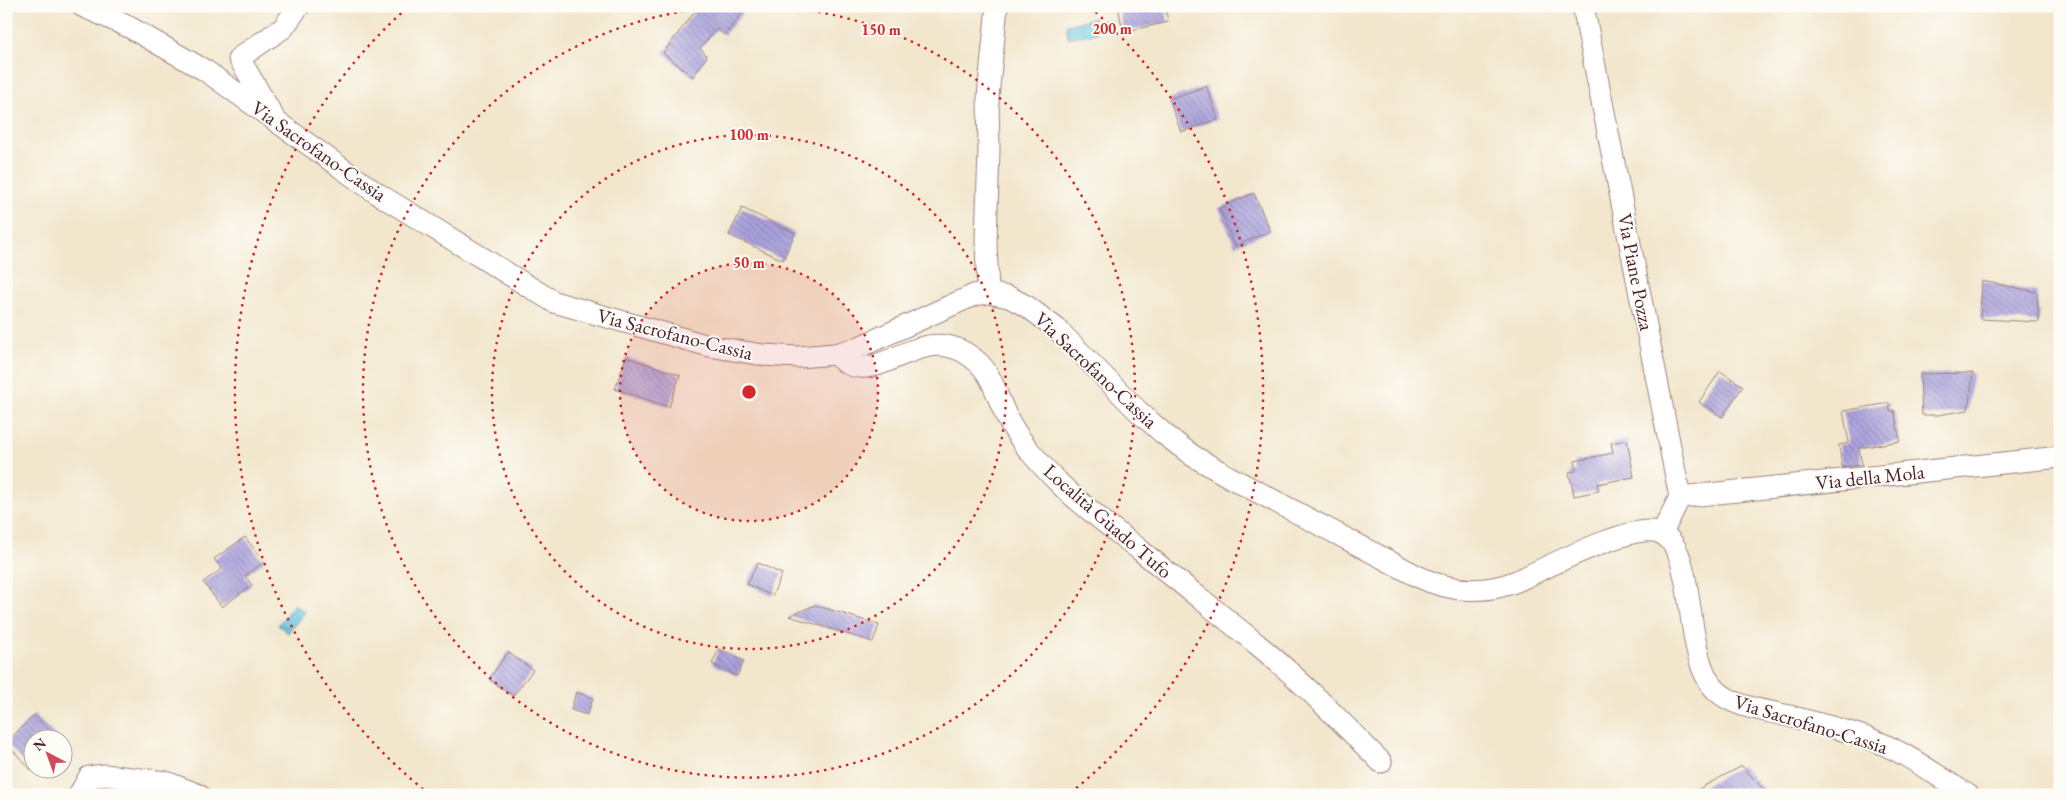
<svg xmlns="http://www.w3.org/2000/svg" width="2066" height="801" font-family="'EB Garamond',serif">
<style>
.water{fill:url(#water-ripples);stroke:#547084}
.building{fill:url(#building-back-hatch)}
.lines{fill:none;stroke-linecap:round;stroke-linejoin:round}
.minor-casing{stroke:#9e827c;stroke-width:23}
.minor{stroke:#fff;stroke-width:21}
.ring{fill:none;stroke:#d62828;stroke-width:2.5;stroke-dasharray:2.5 5}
.labels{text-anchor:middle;stroke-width:4;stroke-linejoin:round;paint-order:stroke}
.street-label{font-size:20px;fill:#4a1f2b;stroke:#fdfcf7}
.centre{fill:#d62828;stroke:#fdfcf7;stroke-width:2.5}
.ring-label{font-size:15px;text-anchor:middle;font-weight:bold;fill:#d62828;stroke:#fdfcf7;stroke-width:4;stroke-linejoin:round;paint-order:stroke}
</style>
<defs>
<pattern id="water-ripples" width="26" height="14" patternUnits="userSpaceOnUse" patternTransform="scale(1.25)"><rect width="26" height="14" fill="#5ec1dc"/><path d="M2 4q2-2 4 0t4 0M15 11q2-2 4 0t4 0" fill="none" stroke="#53a5bd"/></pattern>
<pattern id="building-back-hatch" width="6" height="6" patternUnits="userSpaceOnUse" patternTransform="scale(1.25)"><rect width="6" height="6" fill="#a9a1dc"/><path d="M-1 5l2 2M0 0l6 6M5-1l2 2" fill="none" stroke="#8c83b3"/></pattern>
</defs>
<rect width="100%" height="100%" fill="#fdfcf7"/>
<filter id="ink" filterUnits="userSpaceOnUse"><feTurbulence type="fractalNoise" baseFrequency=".02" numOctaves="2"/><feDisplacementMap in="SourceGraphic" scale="10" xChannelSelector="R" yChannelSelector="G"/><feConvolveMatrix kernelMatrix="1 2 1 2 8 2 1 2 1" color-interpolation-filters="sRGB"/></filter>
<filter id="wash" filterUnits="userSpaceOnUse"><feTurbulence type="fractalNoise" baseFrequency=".0096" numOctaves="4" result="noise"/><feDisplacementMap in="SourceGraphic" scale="20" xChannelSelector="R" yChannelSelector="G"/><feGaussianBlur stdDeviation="1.12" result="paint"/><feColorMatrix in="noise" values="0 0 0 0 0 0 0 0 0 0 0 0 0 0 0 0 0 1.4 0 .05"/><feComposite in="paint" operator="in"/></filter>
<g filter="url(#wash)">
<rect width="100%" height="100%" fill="#f2e6cc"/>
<g class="water">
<polygon points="1094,18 1097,33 1068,38 1066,25"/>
<polygon points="294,604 305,612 288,633 278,625"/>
</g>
<g id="blocks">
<g class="building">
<polygon points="699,6 734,6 742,14 724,35 717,29 700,48 707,56 693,77 663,53"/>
<polygon points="1118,6 1165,6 1168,22 1123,32"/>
<polygon points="1206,86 1218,119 1181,132 1169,99"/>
<polygon points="1254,193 1270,231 1235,246 1219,208"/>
<polygon points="742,208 795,233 783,260 729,235"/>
<polygon points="1982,281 2037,292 2039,322 1980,319"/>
<polygon points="626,357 680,375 669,407 615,389"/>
<polygon points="1720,371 1743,386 1722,417 1699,402"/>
<polygon points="1973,373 1968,410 1938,415 1922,415 1920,374"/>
<polygon points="1889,403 1890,411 1894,410 1900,441 1859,448 1862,465 1842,467 1839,445 1849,443 1843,411"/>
<polygon points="1627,440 1634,477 1597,484 1599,491 1574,496 1569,472 1576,471 1575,461 1613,453 1611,443"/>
<polygon points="245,537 264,562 245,576 252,585 222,607 203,582 222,569 214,559"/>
<polygon points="758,563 782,574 772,596 747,584"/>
<polygon points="815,605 879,625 873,642 789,616"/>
<polygon points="719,649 744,661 737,676 712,664"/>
<polygon points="508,652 533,670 513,696 489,679"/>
<polygon points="576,692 593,698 587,715 571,710"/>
<polygon points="34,715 58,738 32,738 32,771 6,743"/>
<polygon points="1742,766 1769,795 1687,795"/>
</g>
</g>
</g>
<g filter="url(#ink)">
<use href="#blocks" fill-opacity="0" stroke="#9e827c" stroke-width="1"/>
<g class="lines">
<g class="minor-casing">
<g id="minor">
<path d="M82,6L129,27L206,71L375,192L554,302L709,346L763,355L798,357L835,354L857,348L974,295L988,293L1009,297L1028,307L1057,329L1139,412L1164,434L1193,456L1233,479L1419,577C1451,592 1485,594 1517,581C1546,568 1631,523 1658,532C1700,546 1680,655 1716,690C1734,708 1765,710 1789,716C1817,723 1846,730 1873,740C1907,753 1937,776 1968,795"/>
<polyline points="1583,6 1680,497 1662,533"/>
<polyline points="273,116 239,58 283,28 299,6"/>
<polyline points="988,293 986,240 989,150 988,97 997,6"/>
<path d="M835,354C876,398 918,314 974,359C994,374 997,400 1009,421C1022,445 1042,466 1061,485C1086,509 1113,529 1140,550C1179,582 1219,613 1258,645C1302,681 1341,722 1381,762"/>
<polyline points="1680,497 2060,457"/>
<polyline points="79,795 89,777 105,775 166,782 199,795"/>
</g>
</g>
<use href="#minor" class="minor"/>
</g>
</g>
<circle cx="749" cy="392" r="129" fill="#d62828" fill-opacity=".12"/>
<g class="ring">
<circle cx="749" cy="392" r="129"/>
<circle cx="749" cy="392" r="257"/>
<path d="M766 6A386 386 0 1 1 732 6"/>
<path d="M429 794A514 514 0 0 1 408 7M1090 7A514 514 0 0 1 1069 794"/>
</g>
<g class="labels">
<g class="street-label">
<text transform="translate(319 151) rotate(35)" y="7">Via Sacrofano-Cassia</text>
<text transform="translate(1636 272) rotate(79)" y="7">Via Piane Pozza</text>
<text transform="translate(675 334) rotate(14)" y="7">Via Sacrofano-Cassia</text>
<text transform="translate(1096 370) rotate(43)" y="7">Via Sacrofano-Cassia</text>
<text transform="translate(1870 477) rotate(-6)" y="7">Via della Mola</text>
<text transform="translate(1108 521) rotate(41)" y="7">Località Guado Tufo</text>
<text transform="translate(1811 724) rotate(17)" y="7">Via Sacrofano-Cassia</text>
</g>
</g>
<circle cx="749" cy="392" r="8" class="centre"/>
<g class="ring-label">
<text x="1112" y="34">200 m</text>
<text x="881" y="35">150 m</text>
<text x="749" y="140">100 m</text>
<text x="749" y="268">50 m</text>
</g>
<rect width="2066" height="801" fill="none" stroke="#fdfcf7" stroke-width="25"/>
<g transform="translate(48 754) rotate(319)"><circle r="24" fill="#fdfcf7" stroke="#b5a4a5"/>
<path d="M0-4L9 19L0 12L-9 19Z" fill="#d1495b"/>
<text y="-8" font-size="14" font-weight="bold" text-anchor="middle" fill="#4a1f2b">N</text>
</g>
</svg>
